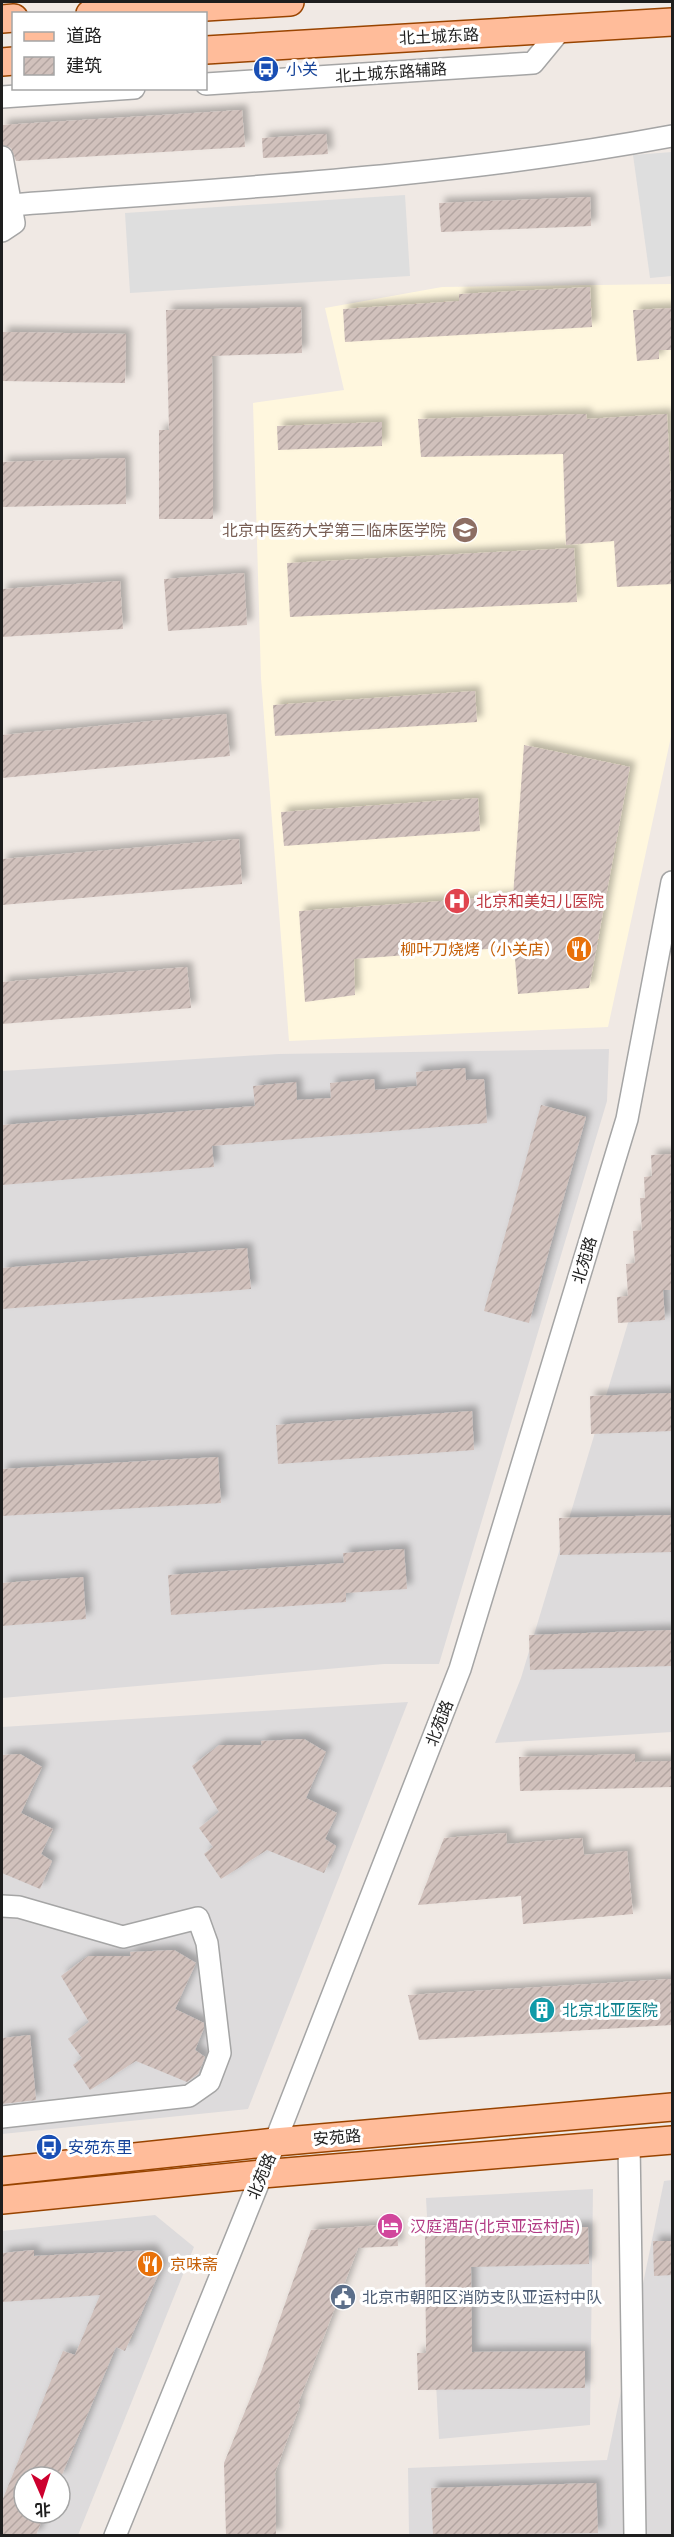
<svg xmlns="http://www.w3.org/2000/svg" width="674" height="2537" font-family="'Roboto Condensed','Noto Sans SC',sans-serif">
<style>
.residential{fill:#dddbdc;fill-rule:evenodd}
.education{fill:#fff7de}
.parking{fill:#dedede}
.building{fill:url(#building-hatch);filter:url(#shadow)}
.lines{fill:none;stroke-linecap:round;stroke-linejoin:round}
.minor-casing{stroke:#a5a5a5;stroke-width:24}
.major-casing{stroke:#940;stroke-width:30}
.minor{stroke:#fff;stroke-width:21}
.major{stroke:#ffbc9a;stroke-width:27}
.labels{text-anchor:middle;stroke-width:6;stroke-linejoin:round;paint-order:stroke}
.street-label{font-size:16px;fill:#1e1e1e;stroke:#fff}
.transit-label{font-size:16px;fill:#164399;stroke:#fff;text-anchor:start}
.education-label{font-size:16px;fill:#785e54;stroke:#fff;text-anchor:end}
.health-label{font-size:16px;fill:#be3a42;stroke:#fff;text-anchor:start}
.food-label{font-size:16px;fill:#c56008;stroke:#fff;text-anchor:end}
.culture-label{font-size:16px;fill:#0d838f;stroke:#fff;text-anchor:start}
.hotel-label{font-size:16px;fill:#b23c85;stroke:#fff;text-anchor:start}
.service-label{font-size:16px;fill:#4e5e75;stroke:#fff;text-anchor:start}
</style>
<defs>
<pattern id="building-hatch" width="6" height="6" patternUnits="userSpaceOnUse" patternTransform="scale(1.5)"><rect width="6" height="6" fill="#d1c1bc"/><path d="M-1 1l2-2M0 6l6-6M5 7l2-2" fill="none" stroke="#b3a5a1"/></pattern>
<filter id="shadow"><feDropShadow dx="5.5" dy="-5.5" stdDeviation="3" flood-color="#0004"/></filter>
</defs>
<rect width="100%" height="100%" fill="#f0e9e4"/>
<g class="residential">
<polygon points="609,1049 607,1101 439,1664 384,1664 2,1698 2,1071 278,1054"/>
<polygon points="672,1177 672,1732 495,1743 521,1678"/>
<polygon points="408,1702 248,2109 2,2134 2,1727"/>
<polygon points="672,2180 672,2535 409,2535 408,2468 607,2460 664,2181"/>
<polygon points="593,2189 590,2425 439,2439 426,2198"/>
<path d="M155,2215L194,2247L78,2535L2,2536V2231ZM24,2477H60V2513H24Z"/>
</g>
<polygon class="education" points="672,284 672,732 608,1027 289,1041 261,678 253,403 344,390 325,308 442,287"/>
<g class="parking">
<polygon points="672,152 672,276 650,278 633,155"/>
<polygon points="405,195 410,276 130,293 125,213"/>
</g>
<g class="building">
<polygon points="242,110 245,147 16,161 11,148 2,145 2,125"/>
<polygon points="326,134 328,154 263,158 262,138"/>
<polygon points="590,197 591,226 441,232 439,203"/>
<polygon points="590,287 592,327 345,342 343,309 459,301 459,294"/>
<polygon points="301,307 302,353 212,356 213,519 159,519 159,430 169,430 166,310"/>
<polygon points="672,308 672,350 659,350 659,359 637,361 633,310"/>
<polygon points="2,332 126,334 125,383 2,381"/>
<polygon points="586,414 587,419 667,414 672,508 672,584 617,587 614,541 566,545 563,454 421,457 418,419"/>
<polygon points="382,422 382,446 278,450 277,426"/>
<polygon points="125,458 126,504 2,507 2,462"/>
<polygon points="574,548 577,602 290,617 287,563"/>
<polygon points="244,573 247,625 168,631 164,579"/>
<polygon points="120,581 123,629 2,637 2,589"/>
<polygon points="475,691 477,722 275,736 273,705"/>
<polygon points="226,714 230,756 2,778 2,735"/>
<polygon points="524,745 630,767 589,988 518,994 514,947 354,959 355,995 305,1002 299,911 513,896"/>
<polygon points="478,798 480,831 284,846 281,812"/>
<polygon points="239,839 242,884 2,905 2,859"/>
<polygon points="187,967 191,1008 2,1024 2,982"/>
<polygon points="465,1068 466,1080 484,1079 487,1123 212,1146 214,1167 2,1185 2,1125 255,1106 253,1086 296,1082 297,1100 331,1098 330,1083 374,1079 375,1090 417,1086 416,1072"/>
<polygon points="541,1105 586,1117 529,1323 484,1311"/>
<polygon points="672,1154 672,1290 663,1290 665,1320 618,1323 617,1297 628,1296 626,1264 635,1263 633,1231 642,1230 640,1198 645,1198 644,1177 652,1176 651,1155"/>
<polygon points="247,1248 251,1289 2,1309 2,1268"/>
<polygon points="672,1393 672,1431 591,1434 590,1396"/>
<polygon points="472,1411 474,1450 278,1464 276,1425"/>
<polygon points="218,1457 221,1503 2,1516 2,1469"/>
<polygon points="672,1515 672,1552 560,1555 559,1518"/>
<polygon points="404,1549 407,1589 346,1593 346,1602 171,1615 168,1575 344,1563 343,1553"/>
<polygon points="83,1577 86,1619 2,1626 2,1583"/>
<polygon points="672,1630 672,1666 530,1670 529,1635"/>
<polygon points="304,1739 326,1752 306,1798 337,1813 325,1839 336,1846 324,1873 267,1850 221,1879 204,1854 213,1847 199,1828 219,1812 192,1766 219,1745 262,1745 261,1741"/>
<polygon points="20,1754 42,1767 21,1813 53,1829 41,1854 52,1861 40,1889 2,1873 2,1755"/>
<polygon points="635,1754 635,1762 672,1761 672,1787 520,1791 519,1757"/>
<polygon points="506,1833 507,1844 582,1838 584,1855 627,1851 633,1914 523,1924 521,1896 418,1905 444,1838"/>
<polygon points="174,1950 196,1963 175,2009 204,2023 204,2028 195,2050 205,2057 198,2074 187,2082 136,2061 90,2090 73,2065 82,2058 68,2039 89,2022 61,1976 88,1956 131,1956 130,1952"/>
<polygon points="672,1979 672,2025 419,2040 408,1995"/>
<polygon points="30,2035 36,2100 2,2104 2,2038"/>
<polygon points="397,2224 398,2246 358,2248 298,2404 300,2405 275,2473 276,2535 226,2535 224,2463 261,2372 311,2230"/>
<polygon points="588,2227 589,2264 471,2267 472,2352 585,2351 585,2388 418,2390 417,2353 426,2353 425,2231"/>
<polygon points="653,2241 672,2241 672,2275 654,2276"/>
<polygon points="34,2250 34,2256 152,2250 162,2266 125,2351 116,2347 61,2477 24,2477 24,2513 45,2513 36,2535 2,2535 2,2501 63,2351 75,2355 100,2295 2,2302 2,2253"/>
<polygon points="596,2483 598,2533 433,2535 431,2488"/>
</g>
<g class="lines">
<g class="minor-casing">
<g id="minor">
<polyline points="206,84 533,63 561,29"/>
<polyline points="2,97 134,88"/>
<polyline points="2,157 14,223 2,231"/>
<path d="M11,205C232,188 454,177 672,136"/>
<polyline points="2,1906 19,1907 123,1937 198,1918 207,1943 220,2053 209,2082 189,2096 2,2117"/>
<polyline points="629,2143 635,2536"/>
<polyline points="115,2536 275,2142 460,1669 627,1119 672,882"/>
</g>
</g>
<g class="major-casing">
<g id="major">
<polyline points="90,14 290,2"/>
<polyline points="2,19 14,18"/>
<polyline points="206,50 672,22"/>
<polyline points="2,62 14,61"/>
<polyline points="2,2171 275,2142 672,2107"/>
<polyline points="2,2200 262,2174 672,2140"/>
</g>
</g>
<use href="#minor" class="minor"/>
<use href="#major" class="major"/>
</g>
<defs>
<g id="bus-disc" transform="scale(1.35)"><circle r="9.5" fill="#1a4fb4" stroke="#fff"/><path d="M-5-6H5V4H4V6H2V4H-2V6H-4V4H-5ZM-3.5-4V0h7V-4ZM-3.5 1.2v1.5H-2V1.2ZM2 1.2v1.5H3.5V1.2Z" fill="#fff"/></g>
<g id="university-disc" transform="scale(1.35)"><circle r="9.5" fill="#8d6e63" stroke="#fff"/><path d="M0-5L7-2L0 1L-7-2ZM-4 1L0 2.5L4 1V4Q0 6-4 4Z" fill="#fff"/></g>
<g id="hospital-disc" transform="scale(1.35)"><circle r="9.5" fill="#e0444e" stroke="#fff"/><path d="M-5-5h3v3.5h4V-5h3V5h-3V1.5h-4V5h-3Z" fill="#fff"/></g>
<g id="restaurant-disc" transform="scale(1.35)"><circle r="9.5" fill="#e8710a" stroke="#fff"/><path d="M-5-6h1v4h1v-4h1v4h1v-4h1v5L-1.5 .5V6h-2V.5L-5-1ZM5-6V6H3V1.5H1.5Q1.5-4 5-6Z" fill="#fff"/></g>
<g id="building-disc" transform="scale(1.35)"><circle r="9.5" fill="#0f9aa8" stroke="#fff"/><path d="M-4-6H4V6H1V3H-1V6H-4ZM-2.5-4.3h1.7v1.8h-1.7ZM.8-4.3h1.7v1.8H.8ZM-2.5-1h1.7V.8h-1.7ZM.8-1h1.7V.8H.8Z" fill="#fff"/></g>
<g id="hotel-disc" transform="scale(1.35)"><circle r="9.5" fill="#d1479c" stroke="#fff"/><path d="M-6-4.5h1.5V1H6V5H4.5V3h-9V5H-6ZM-4 0a1.8 1.8 0 1 1 3.6 0ZM.5 0V-2.5h3Q6-2.5 6 0Z" fill="#fff"/></g>
<g id="civic-disc" transform="scale(1.35)"><circle r="9.5" fill="#5c6f8a" stroke="#fff"/><path d="M-.6-6.5H3V-4.5H.6V-3L4-1V1h2V6H-6V1h2V-1L-.6-3ZM-1.2 2.5V6h2.4V2.5Z" fill="#fff"/></g>
</defs>
<g fill-rule="evenodd">
<use href="#bus-disc" x="266" y="69"/>
<use href="#university-disc" x="465" y="530"/>
<use href="#hospital-disc" x="457" y="901"/>
<use href="#restaurant-disc" x="579" y="949"/>
<use href="#building-disc" x="542" y="2010"/>
<use href="#bus-disc" x="49" y="2147"/>
<use href="#hotel-disc" x="390" y="2226"/>
<use href="#restaurant-disc" x="150" y="2264"/>
<use href="#civic-disc" x="343" y="2297"/>
</g>
<g class="labels">
<g class="street-label">
<text transform="translate(439 36) rotate(-3)" y="6">北土城东路</text>
<text transform="translate(391 72) rotate(-4)" y="6">北土城东路辅路</text>
<text transform="translate(584 1260) rotate(-73)" y="6">北苑路</text>
<text transform="translate(439 1723) rotate(-69)" y="6">北苑路</text>
<text transform="translate(337 2137) rotate(-5)" y="6">安苑路</text>
<text transform="translate(261 2176) rotate(-67)" y="6">北苑路</text>
</g>
<g class="transit-label">
<text x="286" y="75">小关</text>
<text x="68" y="2153">安苑东里</text>
</g>
<g class="education-label">
<text x="446" y="536">北京中医药大学第三临床医学院</text>
</g>
<g class="health-label">
<text x="476" y="907">北京和美妇儿医院</text>
</g>
<g class="food-label">
<text x="560" y="955">柳叶刀烧烤（小关店）</text>
<text x="170" y="2270" text-anchor="start">京味斋</text>
</g>
<g class="culture-label">
<text x="562" y="2016">北京北亚医院</text>
</g>
<g class="hotel-label">
<text x="410" y="2232">汉庭酒店(北京亚运村店)</text>
</g>
<g class="service-label">
<text x="362" y="2303">北京市朝阳区消防支队亚运村中队</text>
</g>
</g>
<rect width="674" height="2537" fill="none" stroke="#1e1e1e" stroke-width="6"/>
<rect x="12" y="12" width="195" height="78" fill="#ffffff" stroke="#a5a5a5" stroke-width="1.5"/>
<rect x="24" y="32" width="30" height="9" fill="#ffbc9a" stroke="#a5a5a5" stroke-width="1.5"/>
<text x="66" y="42" font-size="18" fill="#1e1e1e">道路</text>
<rect x="24" y="57" width="30" height="18" fill="url(#building-hatch)" stroke="#a5a5a5" stroke-width="1.5"/>
<text x="66" y="72" font-size="18" fill="#1e1e1e">建筑</text>
<g transform="translate(42 2495) rotate(177)"><circle r="28" fill="#ffffff" stroke="#a5a5a5" stroke-width="1.5"/>
<path d="M0-4.5L10 22L0 15L-10 22Z" fill="#cd002e"/>
<text y="-9" font-size="16" font-weight="bold" text-anchor="middle" fill="#1e1e1e">北</text>
</g>
</svg>
